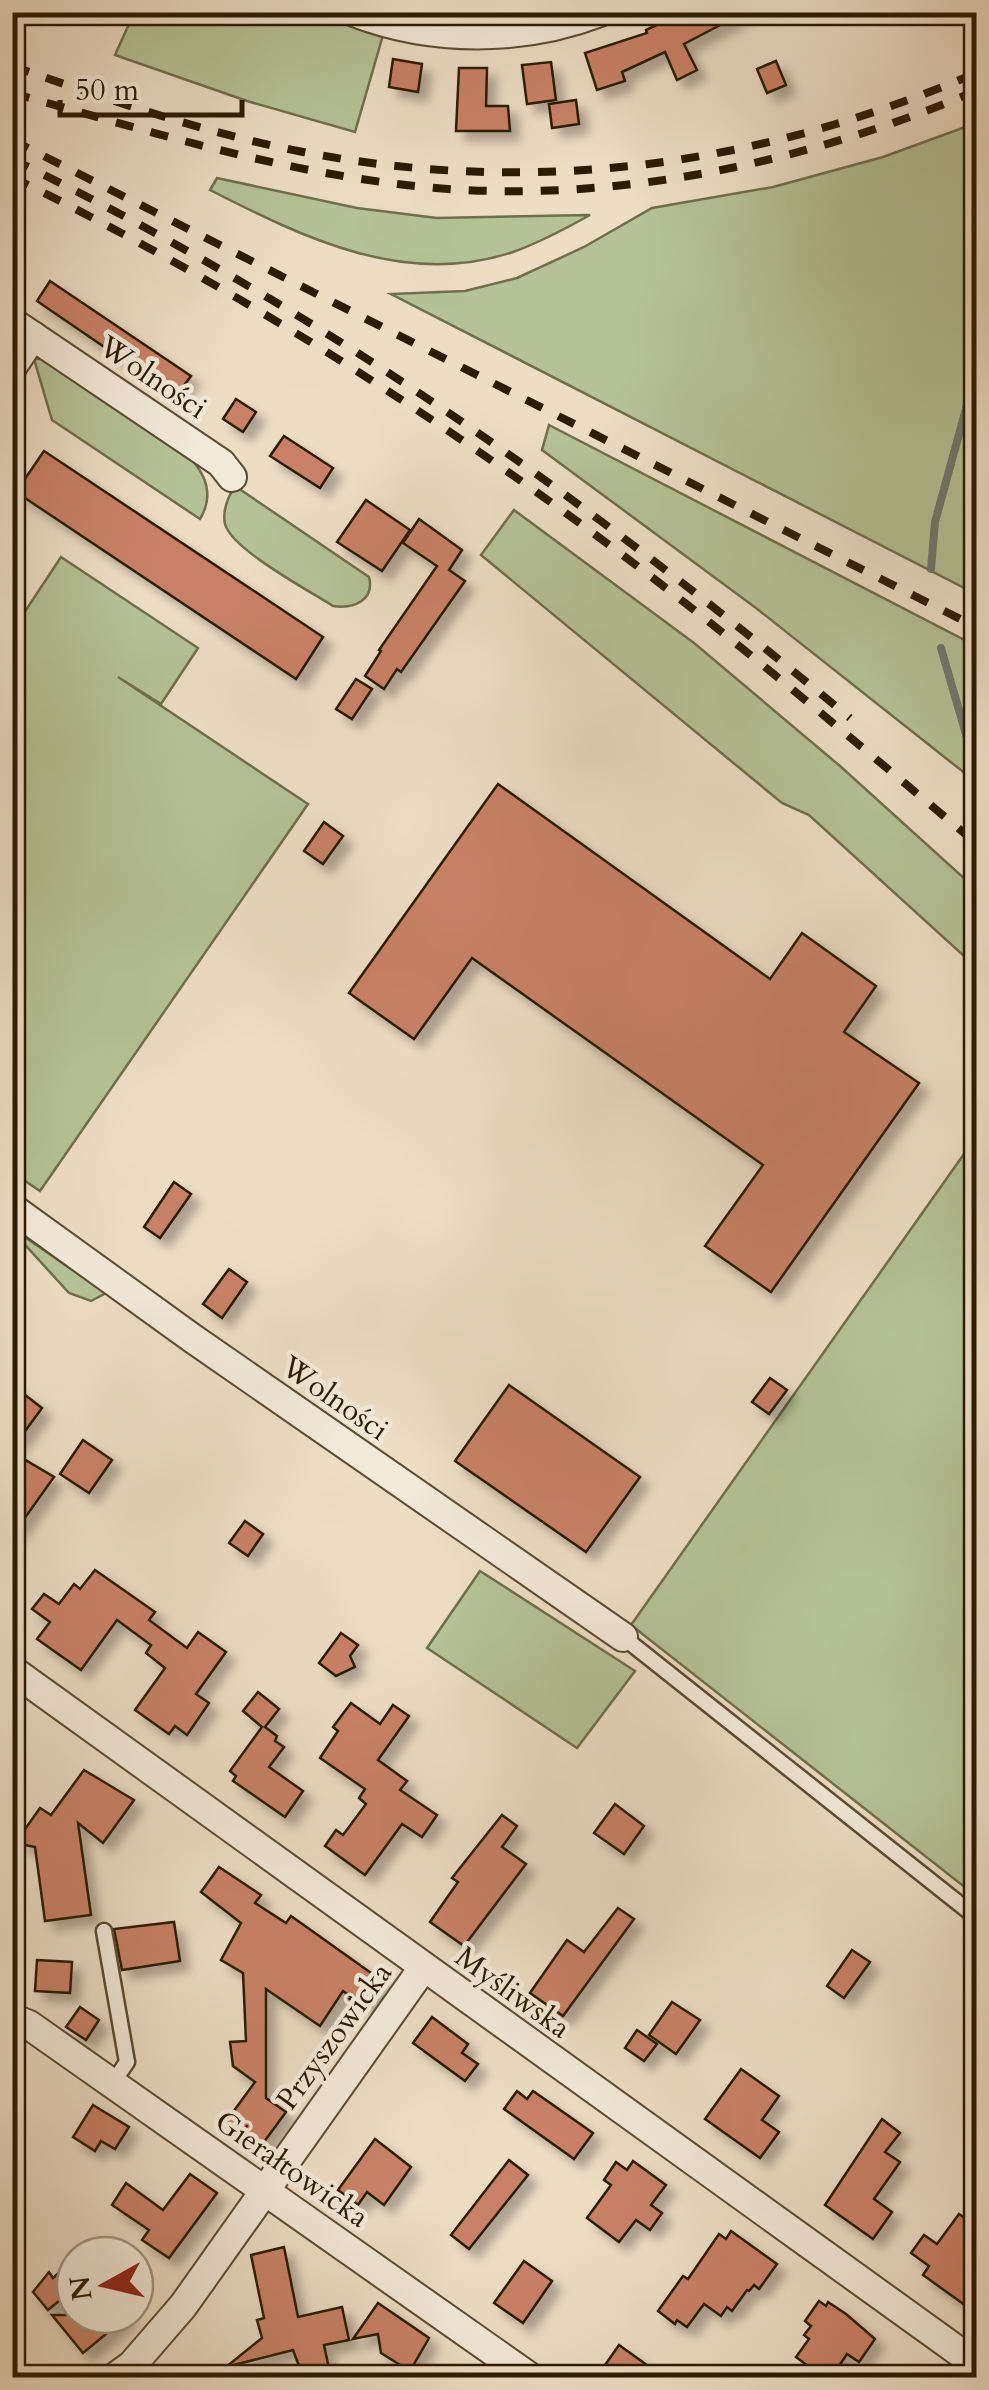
<svg xmlns="http://www.w3.org/2000/svg" width="989" height="2390" font-family="Cardo,serif">
<style>
.green{fill:#b5c297;stroke:#706e4c;stroke-width:2.5}
.lines{fill:none;stroke-linecap:round;stroke-linejoin:round}
.stream{stroke:#707973;stroke-width:8}
.building{fill:#c88166;stroke:#2c1a02;stroke-width:2.5;filter:url(#shadow)}
.service-casing{stroke:#5c4b33;stroke-width:19}
.minor-casing{stroke:#5c4b33;stroke-width:32}
.service{stroke:#f3e9d9;stroke-width:14}
.minor{stroke:#f3e9d9;stroke-width:28}
.rail{stroke:#2c1a02;stroke-width:8;stroke-dasharray:18 18;stroke-linecap:butt}
.labels{text-anchor:middle;stroke-width:9;stroke-linejoin:round;paint-order:stroke}
.street-label{font-size:30px;fill:#2c1a02;stroke:#f3e9d9}
</style>
<defs>
<filter id="shadow"><feDropShadow dx="9" dy="9" stdDeviation="5" flood-color="#0004"/></filter>
</defs>
<rect width="100%" height="100%" fill="#edddc5"/>
<filter id="stains"><feTurbulence type="fractalNoise" baseFrequency=".002" numOctaves="4"/><feColorMatrix values="0 0 0 0 .2 0 0 0 0 .09 0 0 0 0 .02 0 0 0 .5 -.17"/></filter>
<radialGradient id="worn" r=".72"><stop offset=".6" stop-color="#630" stop-opacity="0"/><stop offset="1" stop-color="#630" stop-opacity=".3"/></radialGradient>
<g class="green">
<polygon points="134,13 320,13 383,35 355,132 247,101 115,55"/>
<polygon points="976,123 976,594 391,294 465,291 517,278 584,247 652,208 773,187 883,157"/>
<path d="M217,178L357,208L437,218L590,215C565,229 541,242 513,252C406,288 304,238 210,190Z"/>
<path d="M34,359H42L190,458C207,476 214,496 200,519L52,420Z"/>
<polygon points="549,425 976,646 976,782 756,608 542,450"/>
<path d="M235,486L369,577C375,600 354,609 333,606C310,591 232,550 225,524C222,510 228,497 235,486Z"/>
<polygon points="514,510 694,643 840,766 976,889 976,967 809,815 782,803 481,555"/>
<polygon points="61,557 198,648 161,704 118,677 308,804 40,1191 12,1172 12,606 24,613"/>
<polygon points="976,1137 976,1896 631,1625"/>
<polygon points="19,1233 106,1293 91,1301 69,1293 17,1236"/>
<polygon points="480,1571 635,1671 577,1748 427,1648"/>
</g>
<g class="lines">
<g class="stream">
<polyline points="931,569 935,522 976,372"/>
<polyline points="941,648 976,769"/>
</g>
</g>
<g class="building">
<polygon points="684,12 745,12 684,44 697,70 677,80 665,52 622,72 625,81 597,90 585,53 647,33 646,30"/>
<polygon points="393,59 422,64 418,92 389,87"/>
<polygon points="776,61 786,85 767,93 757,69"/>
<polygon points="551,62 556,100 527,104 522,65"/>
<polygon points="459,68 487,68 486,106 508,106 510,131 456,131"/>
<polygon points="576,100 579,124 552,128 549,104"/>
<polygon points="50,281 191,376 176,396 37,301"/>
<polygon points="236,399 256,412 243,432 223,419"/>
<polygon points="284,436 333,468 320,488 270,456"/>
<polygon points="44,451 323,637 296,679 16,492"/>
<polygon points="366,500 410,530 382,571 337,542"/>
<polygon points="419,519 462,550 449,570 465,581 401,672 397,669 384,689 365,676 381,651 379,650 437,566 403,543"/>
<polygon points="356,679 372,689 352,719 336,709"/>
<polygon points="498,784 770,979 802,933 876,986 844,1032 919,1083 771,1292 705,1246 763,1165 728,1140 472,958 414,1039 349,993"/>
<polygon points="324,822 343,836 323,864 304,851"/>
<polygon points="174,1182 191,1194 160,1238 144,1227"/>
<polygon points="229,1269 247,1282 222,1318 203,1304"/>
<polygon points="770,1378 787,1390 769,1414 752,1402"/>
<polygon points="12,1385 42,1408 12,1449"/>
<polygon points="509,1385 640,1477 586,1552 455,1461"/>
<polygon points="83,1440 112,1460 89,1493 60,1474"/>
<polygon points="12,1452 54,1477 12,1536"/>
<polygon points="245,1521 263,1534 248,1556 229,1543"/>
<polygon points="95,1570 155,1612 149,1620 187,1648 198,1632 226,1652 196,1694 209,1703 187,1735 175,1726 169,1734 135,1710 165,1668 146,1653 151,1645 117,1620 81,1670 37,1639 50,1622 32,1609 44,1594 59,1604 74,1584 80,1589"/>
<polygon points="341,1633 358,1645 350,1656 355,1667 336,1676 319,1663"/>
<polygon points="258,1692 279,1709 265,1727 277,1736 275,1741 284,1747 269,1767 303,1791 285,1817 233,1781 236,1776 230,1771 262,1727 243,1711"/>
<polygon points="351,1703 380,1724 393,1705 409,1716 378,1760 407,1781 400,1790 437,1815 422,1837 402,1824 365,1875 325,1846 336,1830 343,1835 366,1804 359,1798 365,1789 320,1758 338,1731 333,1727"/>
<polygon points="84,1770 134,1800 103,1843 78,1823 91,1915 45,1921 35,1847 20,1844 23,1832 40,1808 51,1815"/>
<polygon points="615,1804 644,1826 624,1854 594,1833"/>
<polygon points="502,1815 517,1826 502,1847 526,1864 464,1946 430,1922 458,1882 452,1878"/>
<polygon points="219,1867 261,1895 255,1903 286,1923 291,1916 381,1980 364,2006 343,1991 320,2026 266,1989 266,2098 286,2112 261,2146 225,2123 255,2082 233,2066 230,2042 246,2041 243,1973 221,1960 241,1923 201,1892"/>
<polygon points="618,1908 634,1919 563,2016 530,1993 567,1940 584,1952"/>
<polygon points="174,1922 180,1961 122,1970 114,1929"/>
<polygon points="852,1950 870,1962 844,1998 827,1986"/>
<polygon points="37,1960 72,1962 70,1993 35,1991"/>
<polygon points="672,2002 700,2020 676,2054 649,2035"/>
<polygon points="80,2007 99,2020 86,2040 66,2027"/>
<polygon points="432,2017 468,2044 462,2053 478,2064 465,2081 413,2043"/>
<polygon points="637,2030 657,2044 644,2061 625,2048"/>
<polygon points="741,2069 779,2096 762,2120 779,2132 760,2158 705,2119"/>
<polygon points="517,2091 527,2099 533,2091 593,2133 574,2159 504,2109"/>
<polygon points="93,2105 129,2127 115,2149 101,2141 95,2151 73,2137"/>
<polygon points="882,2119 900,2133 885,2152 900,2162 874,2199 892,2212 873,2239 825,2205"/>
<polygon points="375,2139 411,2167 384,2205 367,2192 358,2205 338,2190"/>
<polygon points="509,2160 528,2175 469,2249 451,2235"/>
<polygon points="633,2161 666,2185 651,2205 662,2213 650,2230 636,2220 619,2242 587,2218 611,2185 604,2180 616,2162 627,2170"/>
<polygon points="190,2174 217,2193 169,2258 142,2240 149,2230 112,2205 126,2183 163,2210"/>
<polygon points="959,2214 976,2226 976,2313 923,2275 929,2266 911,2253 924,2235 937,2244"/>
<polygon points="731,2231 777,2264 759,2289 754,2285 749,2291 747,2290 732,2311 727,2307 721,2316 704,2304 687,2327 677,2320 675,2324 658,2311 683,2276 688,2279 719,2234 726,2239"/>
<polygon points="284,2247 298,2317 342,2307 349,2340 324,2345 331,2378 312,2378 311,2372 302,2374 293,2350 226,2367 262,2338 257,2320 264,2318 251,2255"/>
<polygon points="524,2261 552,2281 523,2323 494,2303"/>
<polygon points="64,2268 75,2281 75,2288 48,2310 33,2292 49,2272 53,2278"/>
<polygon points="819,2301 826,2306 828,2302 846,2314 875,2339 859,2362 847,2354 831,2378 800,2378 808,2366 796,2357 809,2339 804,2335 811,2326 805,2321"/>
<polygon points="378,2303 429,2338 410,2371 381,2353 378,2334 353,2339"/>
<polygon points="52,2315 129,2315 83,2353"/>
<polygon points="619,2345 665,2378 596,2378"/>
</g>
<g class="lines">
<g class="service-casing">
<g id="service">
<polyline points="623,1637 976,1917"/>
<polyline points="104,1931 127,2062 112,2084"/>
</g>
</g>
<g class="minor-casing">
<g id="minor">
<path d="M354,12C432,42 522,42 600,12"/>
<polyline points="12,322 221,463 232,477"/>
<polyline points="12,367 33,336"/>
<polyline points="12,1208 192,1338 623,1637"/>
<polyline points="12,1670 976,2364"/>
<polyline points="12,2018 29,2025 531,2378"/>
<polyline points="114,2378 132,2365 183,2306 423,1968"/>
</g>
</g>
<use href="#service" class="service"/>
<use href="#minor" class="minor"/>
<g class="rail">
<path d="M12,66C107,99 204,133 303,152C537,197 759,166 976,73"/>
<path d="M12,93C134,127 256,165 382,182C584,211 790,169 976,91"/>
<polyline points="12,140 976,627"/>
<path d="M12,159C322,310 586,498 850,718"/>
<path d="M12,177C228,283 432,412 624,556C745,647 860,746 976,843"/>
</g>
</g>
<g class="labels">
<g class="street-label">
<text transform="translate(153 377) rotate(34)" y="10">Wolności</text>
<text transform="translate(335 1398) rotate(35)" y="10">Wolności</text>
<text transform="translate(513 1992) rotate(36)" y="10">Myśliwska</text>
<text transform="translate(334 2036) rotate(-54)" y="10">Przyszowicka</text>
<text transform="translate(292 2169) rotate(35)" y="10">Gierałtowicka</text>
</g>
</g>
<rect width="989" height="2390" fill="none" stroke="#edddc5" stroke-width="50"/>
<rect x="15" y="15" width="959" height="2360" fill="none" stroke="#2c1a02" stroke-width="5"/>
<rect x="25" y="25" width="939" height="2340" fill="none" stroke="#2c1a02" stroke-width="2.5"/>
<g transform="translate(105 2285) rotate(262)"><circle r="48" fill="#f3e9d9" stroke="#a39683" stroke-width="2.5"/>
<path d="M0-8L18 38L0 25L-18 38Z" fill="#8f2418"/>
<text y="-15" font-size="28" font-weight="bold" text-anchor="middle" fill="#2c1a02">N</text>
</g>
<path d="M60 100v15h182v-15" fill="none" stroke="#2c1a02" stroke-width="5"/>
<text x="75" y="100" font-size="30" fill="#2c1a02" stroke="#f3e9d9" stroke-width="8" paint-order="stroke">50 m</text>
<rect width="100%" height="100%" filter="url(#stains)"/>
<rect width="100%" height="100%" fill="url(#worn)"/>
</svg>
